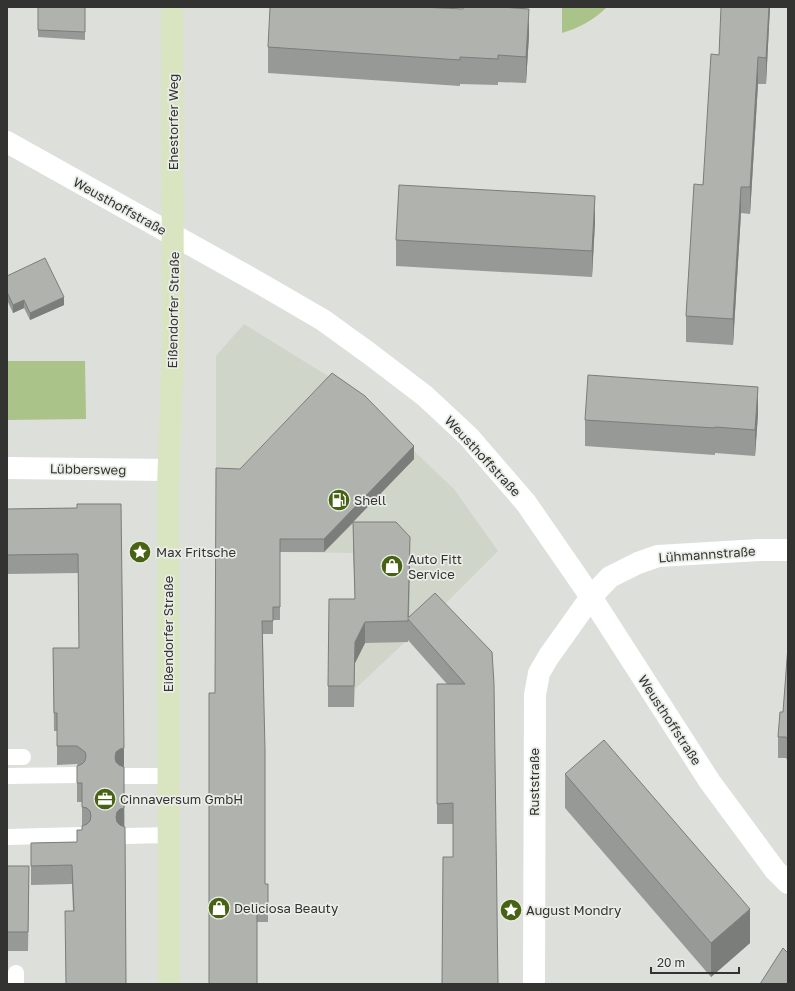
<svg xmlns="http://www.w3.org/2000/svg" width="795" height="991" font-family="'Golos Text',sans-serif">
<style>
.built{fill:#cfd5c9}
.green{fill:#aac388}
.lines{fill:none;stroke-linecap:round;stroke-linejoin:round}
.service{stroke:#fff;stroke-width:16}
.minor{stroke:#fff;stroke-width:22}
.tertiary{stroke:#fff;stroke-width:22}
.secondary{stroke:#d9e5c0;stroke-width:22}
.wall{fill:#969995}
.shaded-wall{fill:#7a7d79}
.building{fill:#afb2ad;stroke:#7a7d79}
.labels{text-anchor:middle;stroke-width:3.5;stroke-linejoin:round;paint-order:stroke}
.street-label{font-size:13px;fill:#333432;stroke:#eaede7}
.poi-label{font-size:13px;fill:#333432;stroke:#eaede7;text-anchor:start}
</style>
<rect width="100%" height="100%" fill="#dddfda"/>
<polygon class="built" points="244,324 336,381 394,432 454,489 498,551 435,614 355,689 355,620 353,553 280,552 216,481 216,356"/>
<g class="green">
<path d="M562,7H607C592,21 581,27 562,33Z"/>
<polygon points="7,361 85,361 86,419 7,420"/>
</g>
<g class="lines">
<g class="service">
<polyline points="7,757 23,757"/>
<polyline points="7,776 77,775"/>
<polyline points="124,776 168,776"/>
<polyline points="125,836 169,835"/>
<polyline points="7,837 82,835"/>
<polyline points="16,973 16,984"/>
</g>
<g class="minor">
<polyline points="7,468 168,470"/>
<polyline points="534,984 535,695 539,673 549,656 591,597 610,577 638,563 658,556 759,550 788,550"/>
</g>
<polyline class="tertiary" points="7,142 261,284 323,320 370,354 425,396 469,437 526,503 591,597 710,782 775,870 788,883"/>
<polyline class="secondary" points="169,984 168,487 173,342 172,7"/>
</g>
<g class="wall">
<polygon points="38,7 85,7 85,40 38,37"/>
<polygon points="770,7 766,84 758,84 750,214 741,213 733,345 686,342 686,316 719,55"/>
<polygon points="529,35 526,83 498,82 498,85 460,84 460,86 268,73 268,47"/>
<polygon points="595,222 592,277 396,266 396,240"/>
<polygon points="7,276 64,305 30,320 24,308 13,313 7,300"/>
<polygon points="758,414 755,456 715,453 715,455 585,446 585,420"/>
<polygon points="414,459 353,522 410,558 409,618 492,652 453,857 453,824 437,824 437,684 447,684 408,640 408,642 365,643 355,663 354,707 328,707 328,686 355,599 353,543 353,523 324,552 280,552 280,620 273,620 273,634 263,634 265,884 268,884 268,922 257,922 215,693 240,469"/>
<polygon points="77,508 124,767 126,984 73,911 72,884 31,885 31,843 77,842 77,830 82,830 82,802 77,802 77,766 78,765 77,764 57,765 57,731 54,731 53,648 79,648 78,573 7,574 7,509"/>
<polygon points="788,646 788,761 786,758 778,758 778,737 783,712"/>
<polygon points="565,774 750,943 711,977 565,808"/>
<polygon points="7,866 29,885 28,951 7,951"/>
</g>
<g class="shaded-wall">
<polygon points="769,7 770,7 766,84 766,58"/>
<polygon points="529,9 529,35 526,83 526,57"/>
<polygon points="758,57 758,84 750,214 750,187"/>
<polygon points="741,187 741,213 733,345 733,319"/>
<polygon points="595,196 595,222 592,277 592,251"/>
<polygon points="64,297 64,305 30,320 30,313"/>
<polygon points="24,300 24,308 13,313 13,305"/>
<polygon points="758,387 758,414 755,456 755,430"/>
<polygon points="414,446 414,459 324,552 324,539"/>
<polygon points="365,622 365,643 355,663 354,707 355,642"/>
<polygon points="124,748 124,766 116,771 115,758 116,752 120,749"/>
<polygon points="124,808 124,827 117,831 116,817 117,812 120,809"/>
<polygon points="750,909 750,943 711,977 711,943"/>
</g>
<g class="building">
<polygon points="38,7 85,7 85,32 38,30"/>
<polygon points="270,7 421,7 463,9 463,7 501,7 529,9 526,57 498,55 498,59 460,57 460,60 268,47"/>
<polygon points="721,7 769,7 766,58 758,57 750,187 741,187 733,319 686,316 694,184 703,185 711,54 719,55"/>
<polygon points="399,185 595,196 592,251 396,240"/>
<polygon points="45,258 64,297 30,313 24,300 13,305 7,292 7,276"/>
<polygon points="332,373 365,396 414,446 324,539 280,539 280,607 273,607 273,621 262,621 265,750 265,884 268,884 268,909 257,909 257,984 209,984 209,693 215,693 216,468 240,469"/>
<polygon points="588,375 758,387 755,430 715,427 715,428 585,420"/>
<polygon points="77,504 121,504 124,748 120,749 116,752 115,758 116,762 119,765 124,767 124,808 120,809 117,812 116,817 117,822 120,825 125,827 126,984 66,984 65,911 74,911 72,865 31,866 31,843 77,842 77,830 82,830 82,826 87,824 90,821 91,816 90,811 87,808 82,807 82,783 77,783 77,766 82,764 85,761 86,756 85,752 77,746 57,746 57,713 54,713 53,648 79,648 78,554 7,555 7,509 77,508"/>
<polygon points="353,522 396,522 410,537 408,618 435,593 492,652 494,684 498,984 442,984 443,857 453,857 453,803 437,804 437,684 465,684 408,619 408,621 365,622 355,642 354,686 328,686 329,599 355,599"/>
<polygon points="788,646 788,740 786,737 778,737 780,712 783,712"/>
<polygon points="604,740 750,909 711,943 565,774"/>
<polygon points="7,866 29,866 28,932 7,932"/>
<polygon points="783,948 788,953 788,984 760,984"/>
</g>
<defs>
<g id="fuel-disc" transform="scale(1.15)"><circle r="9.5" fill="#476213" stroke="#eaede7"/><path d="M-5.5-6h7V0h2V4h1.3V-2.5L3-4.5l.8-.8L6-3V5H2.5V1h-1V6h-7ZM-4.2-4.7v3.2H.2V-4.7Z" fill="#fff"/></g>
<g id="sight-disc" transform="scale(1.15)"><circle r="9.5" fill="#476213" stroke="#eaede7"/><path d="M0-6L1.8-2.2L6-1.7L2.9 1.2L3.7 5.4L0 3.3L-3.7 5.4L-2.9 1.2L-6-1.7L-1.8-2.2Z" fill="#fff"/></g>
<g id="shop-disc" transform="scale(1.15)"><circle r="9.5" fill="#476213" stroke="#eaede7"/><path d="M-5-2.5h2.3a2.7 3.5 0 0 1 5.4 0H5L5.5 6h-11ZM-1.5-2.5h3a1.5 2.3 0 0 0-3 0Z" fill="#fff"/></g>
<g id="office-disc" transform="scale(1.15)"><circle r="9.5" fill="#476213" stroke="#eaede7"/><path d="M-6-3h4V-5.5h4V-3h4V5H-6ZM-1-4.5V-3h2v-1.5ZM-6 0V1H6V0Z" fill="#fff"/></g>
</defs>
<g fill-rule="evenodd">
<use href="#fuel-disc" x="339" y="500"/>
<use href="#sight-disc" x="140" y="552"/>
<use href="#shop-disc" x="392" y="566"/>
<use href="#office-disc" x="105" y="799"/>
<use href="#shop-disc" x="219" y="908"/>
<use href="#sight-disc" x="511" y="910"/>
</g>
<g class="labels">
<g class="street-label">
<text transform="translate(173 122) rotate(-90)" y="5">Ehestorfer Weg</text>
<text transform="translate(120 206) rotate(29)" y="5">Weusthoffstraße</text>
<text transform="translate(173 310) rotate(-89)" y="5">Eißendorfer Straße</text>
<text transform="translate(483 456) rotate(47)" y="5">Weusthoffstraße</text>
<text transform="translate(88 469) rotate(1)" y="5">Lübbersweg</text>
<text transform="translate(707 554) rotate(-4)" y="5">Lühmannstraße</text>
<text transform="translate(168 634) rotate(-90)" y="5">Eißendorfer Straße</text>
<text transform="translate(670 720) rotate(57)" y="5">Weusthoffstraße</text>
<text transform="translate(534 782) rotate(-90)" y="5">Ruststraße</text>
</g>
<g class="poi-label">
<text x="354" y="505">Shell</text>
<text x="156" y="557">Max Fritsche</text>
<text x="408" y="564">Auto Fitt<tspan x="408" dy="15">Service</tspan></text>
<text x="120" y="804">Cinnaversum GmbH</text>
<text x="234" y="913">Deliciosa Beauty</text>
<text x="526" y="915">August Mondry</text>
</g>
</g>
<rect width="795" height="991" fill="none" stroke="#333432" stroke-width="16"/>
<path d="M651 967v6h88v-6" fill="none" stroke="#333432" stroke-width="2"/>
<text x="657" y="967" font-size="12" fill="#333432" stroke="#eaede7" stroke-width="3" paint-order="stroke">20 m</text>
</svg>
